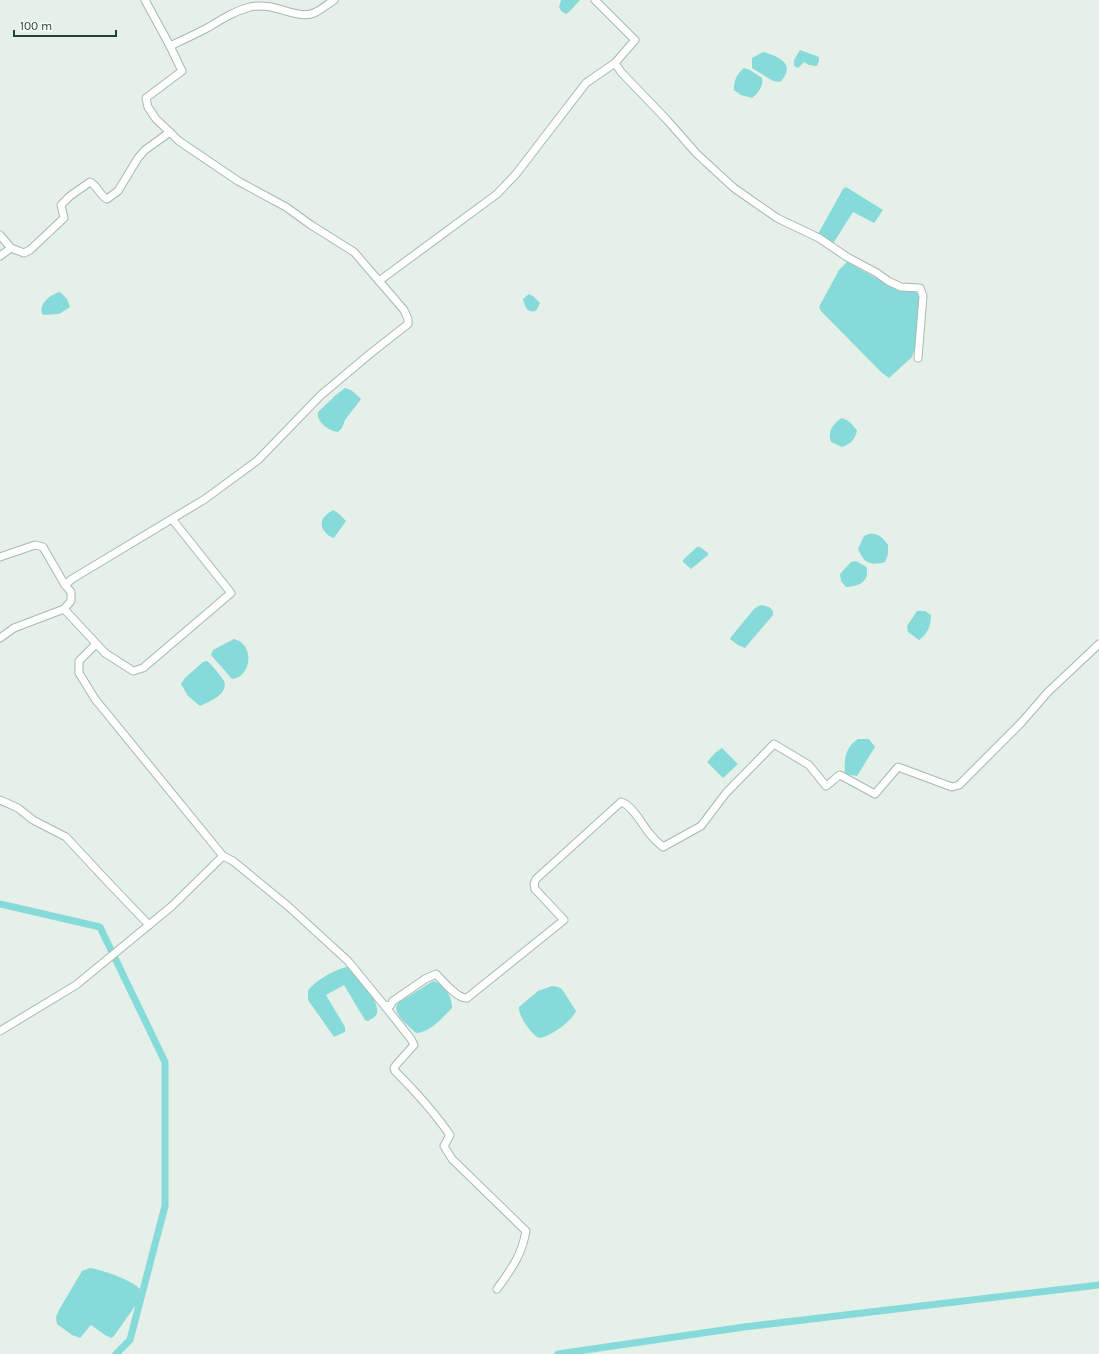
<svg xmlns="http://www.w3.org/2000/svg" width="1099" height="1354" font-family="Karla,sans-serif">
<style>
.water{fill:#87dada}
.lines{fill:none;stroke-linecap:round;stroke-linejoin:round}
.canal{stroke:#87dada;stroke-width:7}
.minor-casing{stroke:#a6b9af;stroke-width:9}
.minor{stroke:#fff;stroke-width:7}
</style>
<rect width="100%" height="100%" fill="#e5f0e9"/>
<g class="water">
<polygon points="561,0 580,0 569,12 566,14 561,11 559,7"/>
<polygon points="800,50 819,57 819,61 817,66 809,65 804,62 798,68 794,66 794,60"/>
<path d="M763,52C779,56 797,65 780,82L773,81L752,68V58Z"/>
<path d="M744,68L750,70L762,78C764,86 758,93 752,98L741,95L734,90C734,80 736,75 744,68Z"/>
<polygon points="846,187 883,210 874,223 853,212 834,242 832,244 818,234 843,189"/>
<polygon points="847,262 892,287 914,291 920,295 915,348 912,357 889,378 882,373 821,311 819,307 839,270"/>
<path d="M60,292L67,299L70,307L59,314L43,315C37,304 51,294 60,292Z"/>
<path d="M529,294L533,296L540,303L536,311C527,313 525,307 523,299Z"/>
<path d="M345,388L351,390L361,399L345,420L342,428L338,432C329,431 316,422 318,412L336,395Z"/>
<path d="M842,418C849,420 853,425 857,431C855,439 851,444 842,447L831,442C827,432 833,423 842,418Z"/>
<path d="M333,510L338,513L346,521L334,538C330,537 329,536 326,533C317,523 323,516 333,510Z"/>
<path d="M869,534C878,533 883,538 888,545V554L885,562C870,566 864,563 858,549L864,536Z"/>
<polygon points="697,547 700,547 708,553 708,555 691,569 683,562 683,560"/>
<path d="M856,561C859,563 862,564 865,566C867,568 867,569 867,572C868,583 855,587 846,587L841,581L840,574L851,562Z"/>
<polygon points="762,605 769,607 773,611 773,615 745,648 738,645 730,639 731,637 754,609 758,606"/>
<path d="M917,611H925L931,615C931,625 928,634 919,640L908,632L907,626Z"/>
<path d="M234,639C255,644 252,677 232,679L211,655L213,650Z"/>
<path d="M207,661C211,664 215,669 218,673C220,675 222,678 224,681C229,694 209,702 200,706L188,696L181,684L185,678L203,662Z"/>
<path d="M858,739H869L875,747L857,776L845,774C844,758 845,748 858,739Z"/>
<polygon points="722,748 738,764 723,778 707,762 715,753"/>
<path d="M347,967C357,973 380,1001 377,1013C376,1017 371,1019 368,1021L365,1020L344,985L326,995L345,1027V1032L334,1037L308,1000V991C314,981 336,969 347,967Z"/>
<path d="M433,981C443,983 453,998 452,1008C442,1018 431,1032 416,1033C409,1026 396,1017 396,1007L398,1003Z"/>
<path d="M552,986L558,987L562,989L576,1011C572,1021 550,1037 539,1038C532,1035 518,1016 519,1007L538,991Z"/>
<path d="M90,1268C102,1270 137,1281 142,1292L140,1299L114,1336L111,1338L105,1335L91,1325L80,1338L72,1335L57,1324L56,1317L59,1310L82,1271Z"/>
</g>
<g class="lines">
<g class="canal">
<polyline points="0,904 100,927 165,1062 165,1206 130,1340 116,1354"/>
<polyline points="558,1354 744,1327 1099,1285"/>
</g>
<g class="minor-casing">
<g id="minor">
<polyline points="595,0 635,40 615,63 621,72 667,120 697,154 734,188 777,218 819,238 847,257 877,273 888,281 901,287 920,288 923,296 918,358"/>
<path d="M170,46C183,40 196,34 209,27C222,19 235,11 250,7C275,1 298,22 316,12C322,9 328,4 334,0"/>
<polyline points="0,235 11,248"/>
<path d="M0,256L11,248L24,253L30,250L64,218L61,205L70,196L90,182C98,186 99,195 107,199L118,191L138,158L145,150L170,132"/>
<polyline points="379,281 497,194 516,174 586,83 615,63"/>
<polyline points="0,557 35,545 43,547 65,585"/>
<polyline points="64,609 105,653 133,671 143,668 231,593 172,519"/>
<polyline points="0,638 14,628 64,609 71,601 71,592 65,585 72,579 205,499 258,460 321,395 371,353 408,324 408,319 404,310 354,252 311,225 286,207 238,181 179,141 156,119 148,107 146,98 182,71 170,46 145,0"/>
<polyline points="96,644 79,661 79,673 95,699 223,856"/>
<polyline points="0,800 18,808 33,820 66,837 105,879 149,925 76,985 0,1031"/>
<path d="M149,925L172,906L223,856L233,861L289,907L348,961L384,1005L390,1006L393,1001L425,979L436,974C443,981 457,999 467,998L564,920L535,889L534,884L536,879L621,802C632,805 642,824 649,833C653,838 658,843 663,847L701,826L726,793L774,744L809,765L826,786C831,783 836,777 840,775L875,794L898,767L952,787L959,785L1021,723L1048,692L1099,644"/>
<path d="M384,1005L411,1039L414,1045L396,1065L394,1068L395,1071C415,1091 434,1112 450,1135L444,1146L452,1159L526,1231C521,1257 512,1268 497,1289"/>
</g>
</g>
<use href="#minor" class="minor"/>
</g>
<path d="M14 30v6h102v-6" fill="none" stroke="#214435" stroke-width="2"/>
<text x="20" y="30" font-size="12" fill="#214435" stroke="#f6fbf8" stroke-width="3" paint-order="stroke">100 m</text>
</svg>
